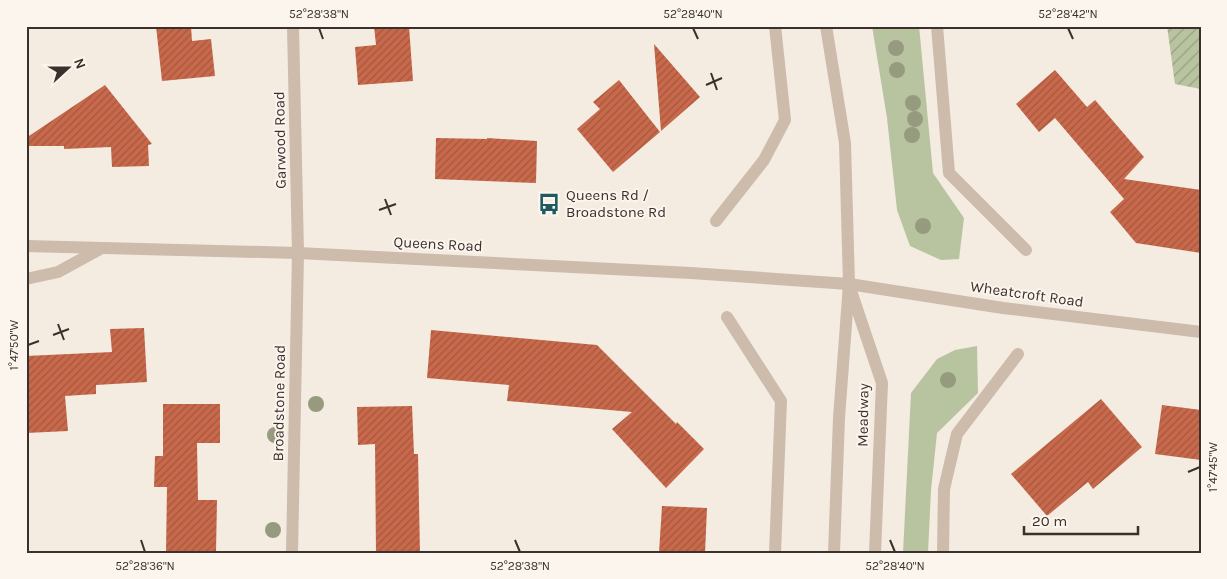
<svg xmlns="http://www.w3.org/2000/svg" width="1227" height="579" font-family="Karla,sans-serif">
<style>
.grass{fill:#b8c4a0}
.garden{fill:url(#garden-furrows)}
.building{fill:url(#building-hatch)}
.lines{fill:none;stroke-linecap:round;stroke-linejoin:round}
.minor{stroke:#cdbbac;stroke-width:12}
.tree{fill:#969b7f}
.ticks{fill:none;stroke:#3b302b;stroke-width:2}
.labels{text-anchor:middle;stroke-width:4;stroke-linejoin:round;paint-order:stroke}
.street-label{font-size:15px;fill:#3b302b;stroke:#fbf5ee}
.poi-label{font-size:15px;fill:#3b302b;stroke:#fbf5ee;text-anchor:start}
.neatline{fill:none;stroke:#3b302b;stroke-width:2}
.ticks-label{font-size:12px;text-anchor:middle;fill:#3b302b}
</style>
<defs>
<pattern id="garden-furrows" width="10" height="10" patternUnits="userSpaceOnUse" patternTransform="scale(1.25)"><rect width="10" height="10" fill="#b8c4a0"/><path d="M-1 1l2-2M0 10L10 0M9 11l2-2" fill="none" stroke="#97a083"/></pattern>
<pattern id="building-hatch" width="6" height="6" patternUnits="userSpaceOnUse" patternTransform="scale(1.25)"><rect width="6" height="6" fill="#c8694b"/><path d="M-1 1l2-2M0 6l6-6M5 7l2-2" fill="none" stroke="#a4573f"/></pattern>
</defs>
<rect width="100%" height="100%" fill="#f4ebe1"/>
<g class="grass">
<polygon points="872,26 919,26 933,173 964,218 959,259 941,260 910,246 897,210 887,118"/>
<polygon points="977,346 978,393 937,433 931,490 928,553 903,553 911,393 937,359 955,350"/>
</g>
<polygon class="garden" points="1167,26 1201,26 1201,89 1175,84"/>
<g class="building">
<polygon points="156,26 191,26 192,41 211,39 215,76 162,81"/>
<polygon points="374,26 409,26 413,81 358,85 355,47 376,45"/>
<polygon points="654,44 700,97 661,131"/>
<polygon points="1055,70 1087,107 1095,100 1144,157 1124,179 1201,190 1201,253 1136,243 1110,212 1124,199 1055,118 1039,132 1016,104"/>
<polygon points="619,80 660,132 613,172 577,129 600,109 593,102"/>
<polygon points="105,85 152,144 148,145 149,166 112,167 111,147 64,149 64,146 26,146 26,138"/>
<polygon points="436,138 487,139 487,138 537,141 536,183 435,179"/>
<polygon points="144,328 147,382 96,385 96,394 65,396 68,431 26,433 26,356 112,352 110,329"/>
<polygon points="431,330 597,345 676,424 677,422 704,449 666,488 612,429 632,412 507,401 509,385 427,378"/>
<polygon points="1101,399 1142,447 1093,489 1088,482 1047,516 1011,474"/>
<polygon points="163,404 220,404 220,443 197,443 198,500 217,500 216,553 166,553 167,487 154,487 155,456 163,456"/>
<polygon points="1162,405 1201,410 1201,460 1155,454"/>
<polygon points="412,406 414,454 418,454 420,553 376,553 375,444 358,445 357,407"/>
<polygon points="662,506 707,508 705,553 659,553"/>
</g>
<g class="lines">
<g class="minor">
<polyline points="826,26 845,143 849,284 839,418 834,553"/>
<polyline points="937,26 949,173 1026,250"/>
<polyline points="716,221 764,160 785,120 775,26"/>
<polyline points="26,246 298,253 691,273 849,284 1003,308 1201,332"/>
<polyline points="26,279 58,272 100,249"/>
<polyline points="851,291 882,383 875,553"/>
<polyline points="727,317 781,401 775,553"/>
<polyline points="292,553 298,253 293,26"/>
<polyline points="943,553 944,489 957,434 1018,354"/>
</g>
</g>
<g class="tree">
<circle cx="896" cy="48" r="8"/>
<circle cx="897" cy="70" r="8"/>
<circle cx="913" cy="103" r="8"/>
<circle cx="915" cy="119" r="8"/>
<circle cx="912" cy="135" r="8"/>
<circle cx="923" cy="226" r="8"/>
<circle cx="948" cy="380" r="8"/>
<circle cx="316" cy="404" r="8"/>
<circle cx="275" cy="435" r="8"/>
<circle cx="273" cy="530" r="8"/>
</g>
<path class="ticks" d="M319,28L323,39M693,28L698,39M1068,28L1073,39M711,73L717,90M706,85L722,78M385,199L391,215M379,210L396,204M58,324L64,340M53,335L69,329M28,345L39,341M1188,472L1200,467M141,540L145,552M515,540L520,552M890,540L895,552"/>
<defs>
<g id="bus-bare" transform="scale(1.725)"><path d="M-5-6H5V4H4V6H2V4H-2V6H-4V4H-5ZM-3.5-4V0h7V-4ZM-3.5 1.2v1.5H-2V1.2ZM2 1.2v1.5H3.5V1.2Z" fill="#1f5a5e" stroke="#fbf5ee" stroke-width="2.5" paint-order="stroke"/></g>
</defs>
<g fill-rule="evenodd">
<use href="#bus-bare" x="549" y="204"/>
</g>
<g class="labels">
<g class="street-label">
<text transform="translate(280 140) rotate(-91)" y="5">Garwood Road</text>
<text transform="translate(438 244) rotate(3)" y="5">Queens Road</text>
<text transform="translate(1027 294) rotate(8)" y="5">Wheatcroft Road</text>
<text transform="translate(279 403) rotate(-89)" y="5">Broadstone Road</text>
<text transform="translate(863 415) rotate(-89)" y="5">Meadway</text>
</g>
<g class="poi-label">
<text x="566" y="200">Queens Rd /<tspan x="566" dy="17">Broadstone Rd</tspan></text>
</g>
</g>
<rect width="1227" height="579" fill="none" stroke="#fbf5ee" stroke-width="55"/>
<g transform="translate(68 68) rotate(69)" stroke="#fbf5ee" stroke-width="4" paint-order="stroke">
<path d="M0-4L9 19L0 12L-9 19Z" fill="#3b302b"/>
<text y="-8" font-size="14" font-weight="bold" text-anchor="middle" fill="#3b302b">N</text>
</g>
<path d="M1024 526v8h114v-8" fill="none" stroke="#3b302b" stroke-width="2.5"/>
<text x="1032" y="526" font-size="15" fill="#3b302b" stroke="#fbf5ee" stroke-width="4" paint-order="stroke">20 m</text>
<rect x="28" y="28" width="1172" height="524" class="neatline"/>
<g class="ticks-label">
<text x="319" y="18">52°28'38"N</text>
<text x="693" y="18">52°28'40"N</text>
<text x="1068" y="18">52°28'42"N</text>
<text transform="translate(14 345) rotate(-90)" y="4">1°47'50"W</text>
<text transform="translate(1213 467) rotate(-90)" y="4">1°47'45"W</text>
<text x="145" y="570">52°28'36"N</text>
<text x="520" y="570">52°28'38"N</text>
<text x="895" y="570">52°28'40"N</text>
</g>
</svg>
